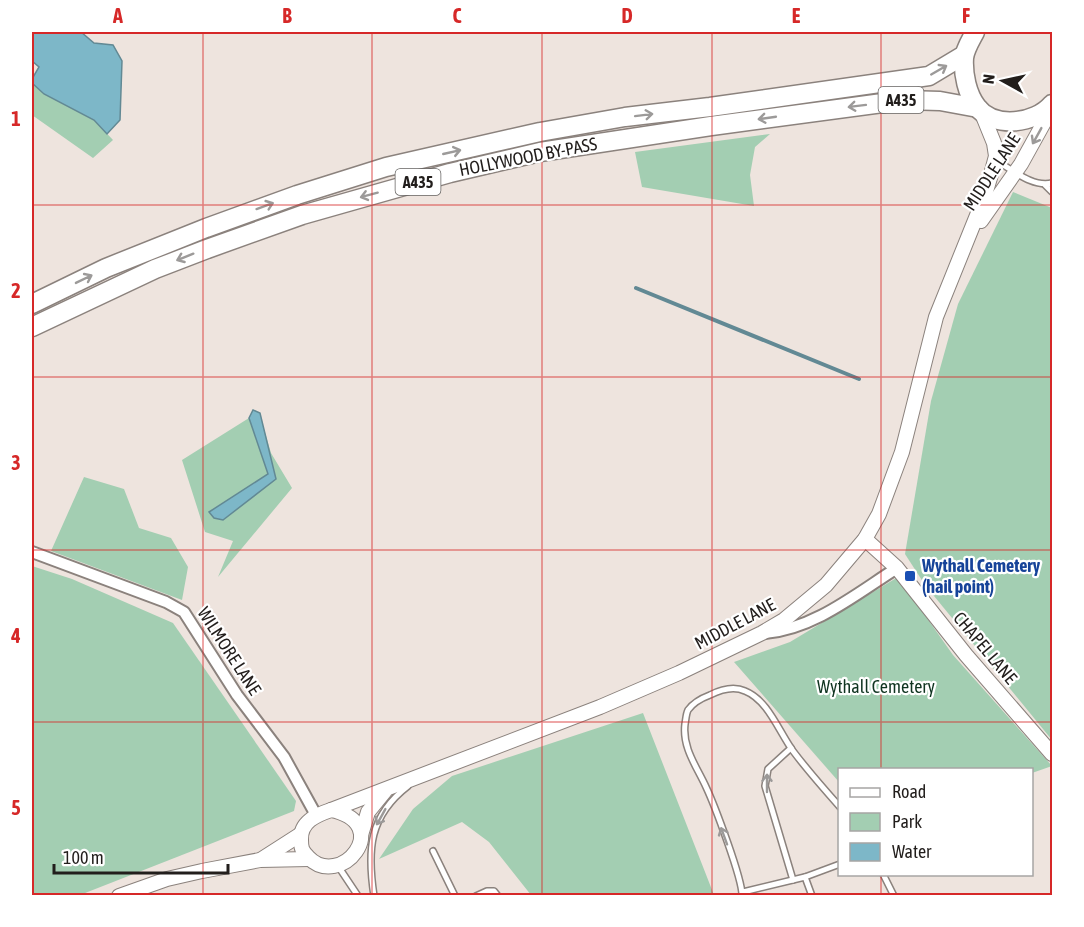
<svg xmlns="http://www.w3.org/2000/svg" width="1084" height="927" font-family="'Asap Condensed',sans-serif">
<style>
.green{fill:#a3ceb2}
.water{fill:#7db7c8;stroke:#628994;stroke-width:1.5}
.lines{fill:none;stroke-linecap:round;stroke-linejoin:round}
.stream{stroke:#628994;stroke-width:4}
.service-casing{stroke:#8b827d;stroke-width:8}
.minor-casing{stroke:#8b827d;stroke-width:14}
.tertiary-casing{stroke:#8b827d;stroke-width:16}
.trunk-casing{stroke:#8b827d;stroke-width:21}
.service{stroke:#fff;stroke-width:5}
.minor{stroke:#fff;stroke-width:10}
.tertiary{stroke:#fff;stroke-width:14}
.trunk{stroke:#fff;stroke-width:18}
.oneway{stroke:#9c9a99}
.grid{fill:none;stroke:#d62828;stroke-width:1.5;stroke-opacity:0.55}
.transit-dot{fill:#1a4fb4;stroke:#fff;stroke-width:2}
.labels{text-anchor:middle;stroke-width:4.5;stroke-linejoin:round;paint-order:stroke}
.shield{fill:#fff;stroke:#646260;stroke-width:1.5}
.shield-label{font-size:16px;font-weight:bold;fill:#221e1c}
.street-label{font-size:18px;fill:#221e1c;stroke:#fff}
.transit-label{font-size:18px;font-weight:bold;fill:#164399;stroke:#fff;text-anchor:start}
.park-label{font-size:18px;fill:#0f3420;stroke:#fff}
.neatline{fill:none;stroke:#d62828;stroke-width:2}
.grid-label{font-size:20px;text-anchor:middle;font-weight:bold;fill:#d62828}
</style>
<rect width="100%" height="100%" fill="#eee4de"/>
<g class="green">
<polygon points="32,83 44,94 94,120 113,140 93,158 32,115"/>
<polygon points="770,134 755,147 750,175 754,206 642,187 635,152"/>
<polygon points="1013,192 1052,208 1052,740 925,585 905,554 931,401 958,304"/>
<polygon points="249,418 255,435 264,429 271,453 292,488 218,577 233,541 205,532 182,460"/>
<polygon points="84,477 124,489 139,528 171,538 188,567 182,600 51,551"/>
<polygon points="32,566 72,579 173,623 296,801 294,811 80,895 32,895"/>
<polygon points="898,577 953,655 1052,766 1032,773 1032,770 840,770 839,782 734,662 790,642"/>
<polygon points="643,713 714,895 531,895 489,842 462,822 379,859 413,809 452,776"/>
</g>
<g class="water">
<polygon points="34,32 81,32 94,43 113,45 122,61 120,120 107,134 94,120 44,94 32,83 32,79 39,67 32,61 32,33"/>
<polygon points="253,410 260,413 276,479 223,520 214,518 209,512 268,474 249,418"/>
</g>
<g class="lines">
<polyline class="stream" points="636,288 859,379"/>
<g class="service-casing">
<g id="service">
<path d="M995,160C1012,169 1032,188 1052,183"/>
<polyline points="1045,185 1052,192"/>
<polyline points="791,748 768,769 765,786 793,880"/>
<polyline points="433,851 455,896"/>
<polyline points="338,866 358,896"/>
<polyline points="883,874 894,896"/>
<polyline points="805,877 812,896"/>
<polyline points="743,892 805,877 840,864"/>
<path d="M374,896C367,850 369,816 408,786"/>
<polyline points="476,896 487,891 494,891 498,896"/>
<path d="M742,896C743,880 714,804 706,787C697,767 682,748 685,724C686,719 686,714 688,710C693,703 702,698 710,695C720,690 734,686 745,691C768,700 779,732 793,751C808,771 824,789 840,807"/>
</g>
</g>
<g class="minor-casing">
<g id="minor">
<polyline points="32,552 166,602 184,612 237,695 284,757 316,815"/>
<path d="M765,633C814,629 856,594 897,568"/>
</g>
</g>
<g class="tertiary-casing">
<g id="tertiary">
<polyline points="981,221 1021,164 1052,108"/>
<polyline points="865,539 897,568 966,655 1052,754"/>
<polyline points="331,810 600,707 679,673 762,633 784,620 826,585 865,539 879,514 902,452 936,317 984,198 992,171 996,156 994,143 981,111"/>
<path d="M331,810C396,824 340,891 308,857C302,851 301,848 301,840C300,822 316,815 331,810Z"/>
<polyline points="361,835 368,812 385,791"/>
<polyline points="262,859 301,834"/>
<polyline points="119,896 167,879 202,871 260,860 309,859"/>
</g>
</g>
<g class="trunk-casing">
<g id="trunk">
<path d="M975,32C971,40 965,49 964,58C963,74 967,94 977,107C994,129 1035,124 1052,104"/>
<polyline points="32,304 106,268 206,228 297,195 386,167 540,132 625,117 710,107 929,76 964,55"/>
<polyline points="32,327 155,269 207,249 302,215 450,173 540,152 711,126 905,100 940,101 978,108"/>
</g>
</g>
<use href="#service" class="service"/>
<use href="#minor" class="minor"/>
<use href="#tertiary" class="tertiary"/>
<use href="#trunk" class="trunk"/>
</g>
<defs><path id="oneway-shaft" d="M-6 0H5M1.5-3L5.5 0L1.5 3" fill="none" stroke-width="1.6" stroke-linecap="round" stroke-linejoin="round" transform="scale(1.5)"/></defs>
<g class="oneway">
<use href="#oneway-shaft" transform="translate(939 70) rotate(-30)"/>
<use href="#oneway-shaft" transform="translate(857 106) rotate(173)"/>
<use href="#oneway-shaft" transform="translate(644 115) rotate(-7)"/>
<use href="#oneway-shaft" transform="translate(767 118) rotate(172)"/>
<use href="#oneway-shaft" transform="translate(1037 136) rotate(119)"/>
<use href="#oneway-shaft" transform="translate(452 152) rotate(-13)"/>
<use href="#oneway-shaft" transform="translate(369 195) rotate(165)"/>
<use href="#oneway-shaft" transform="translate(265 206) rotate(-20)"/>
<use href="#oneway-shaft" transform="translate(185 257) rotate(158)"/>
<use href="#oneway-shaft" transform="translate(84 279) rotate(-26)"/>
<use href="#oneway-shaft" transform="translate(767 783) rotate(-90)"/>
<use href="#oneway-shaft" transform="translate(381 817) rotate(119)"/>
<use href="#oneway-shaft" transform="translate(724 836) rotate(-110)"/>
</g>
<path class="grid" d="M203,32V896M372,32V896M542,32V896M712,32V896M881,32V770M32,205H1052M32,377H1052M32,550H1052M32,722H1052M881,874V896"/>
<rect class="transit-dot" x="904" y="570" width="12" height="12" rx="3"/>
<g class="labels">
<g class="shield">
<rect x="878.5" y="87" width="45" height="26" rx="4.5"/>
<rect x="395.5" y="169" width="45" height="26" rx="4.5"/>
</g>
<g class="shield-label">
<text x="901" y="106">A435</text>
<text x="418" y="188">A435</text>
</g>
<g class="street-label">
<text transform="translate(528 157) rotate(-11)" y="6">HOLLYWOOD BY-PASS</text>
<text transform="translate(992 172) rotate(-57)" y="6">MIDDLE LANE</text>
<text transform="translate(735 624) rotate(-28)" y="6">MIDDLE LANE</text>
<text transform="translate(985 648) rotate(50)" y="6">CHAPEL LANE</text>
<text transform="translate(229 651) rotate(57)" y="6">WILMORE LANE</text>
</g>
<g class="transit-label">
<text x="922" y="572">Wythall Cemetery<tspan x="922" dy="21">(hail point)</tspan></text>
</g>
<g class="park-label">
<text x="876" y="693">Wythall Cemetery</text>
</g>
</g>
<rect width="1084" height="927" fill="none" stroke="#ffffff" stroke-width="66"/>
<rect x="838" y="768" width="195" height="108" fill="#ffffff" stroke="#a7a5a4" stroke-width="1.5"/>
<rect x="850" y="788" width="30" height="9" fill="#ffffff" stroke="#a7a5a4" stroke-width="1.5"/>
<text x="892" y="798" font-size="18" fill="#221e1c">Road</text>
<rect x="850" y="813" width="30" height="18" fill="#a3ceb2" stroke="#a7a5a4" stroke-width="1.5"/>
<text x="892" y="828" font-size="18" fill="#221e1c">Park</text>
<rect x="850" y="843" width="30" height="18" fill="#7db7c8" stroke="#a7a5a4" stroke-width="1.5"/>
<text x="892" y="858" font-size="18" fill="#221e1c">Water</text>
<g transform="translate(1003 81) rotate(278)" stroke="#ffffff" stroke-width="4.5" paint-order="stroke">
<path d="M0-4.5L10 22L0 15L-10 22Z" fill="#221e1c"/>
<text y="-9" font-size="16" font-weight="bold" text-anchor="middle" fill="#221e1c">N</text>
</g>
<path d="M54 864v9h174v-9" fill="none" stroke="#221e1c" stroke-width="3"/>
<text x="63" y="864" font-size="18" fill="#221e1c" stroke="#ffffff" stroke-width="4.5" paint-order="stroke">100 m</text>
<rect x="33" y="33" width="1018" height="861" class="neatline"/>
<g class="grid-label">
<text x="118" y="23">A</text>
<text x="287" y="23">B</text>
<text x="457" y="23">C</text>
<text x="627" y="23">D</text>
<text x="796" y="23">E</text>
<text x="966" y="23">F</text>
<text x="16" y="126">1</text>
<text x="16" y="298">2</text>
<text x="16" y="470">3</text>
<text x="16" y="643">4</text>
<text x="16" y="815">5</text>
</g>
</svg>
